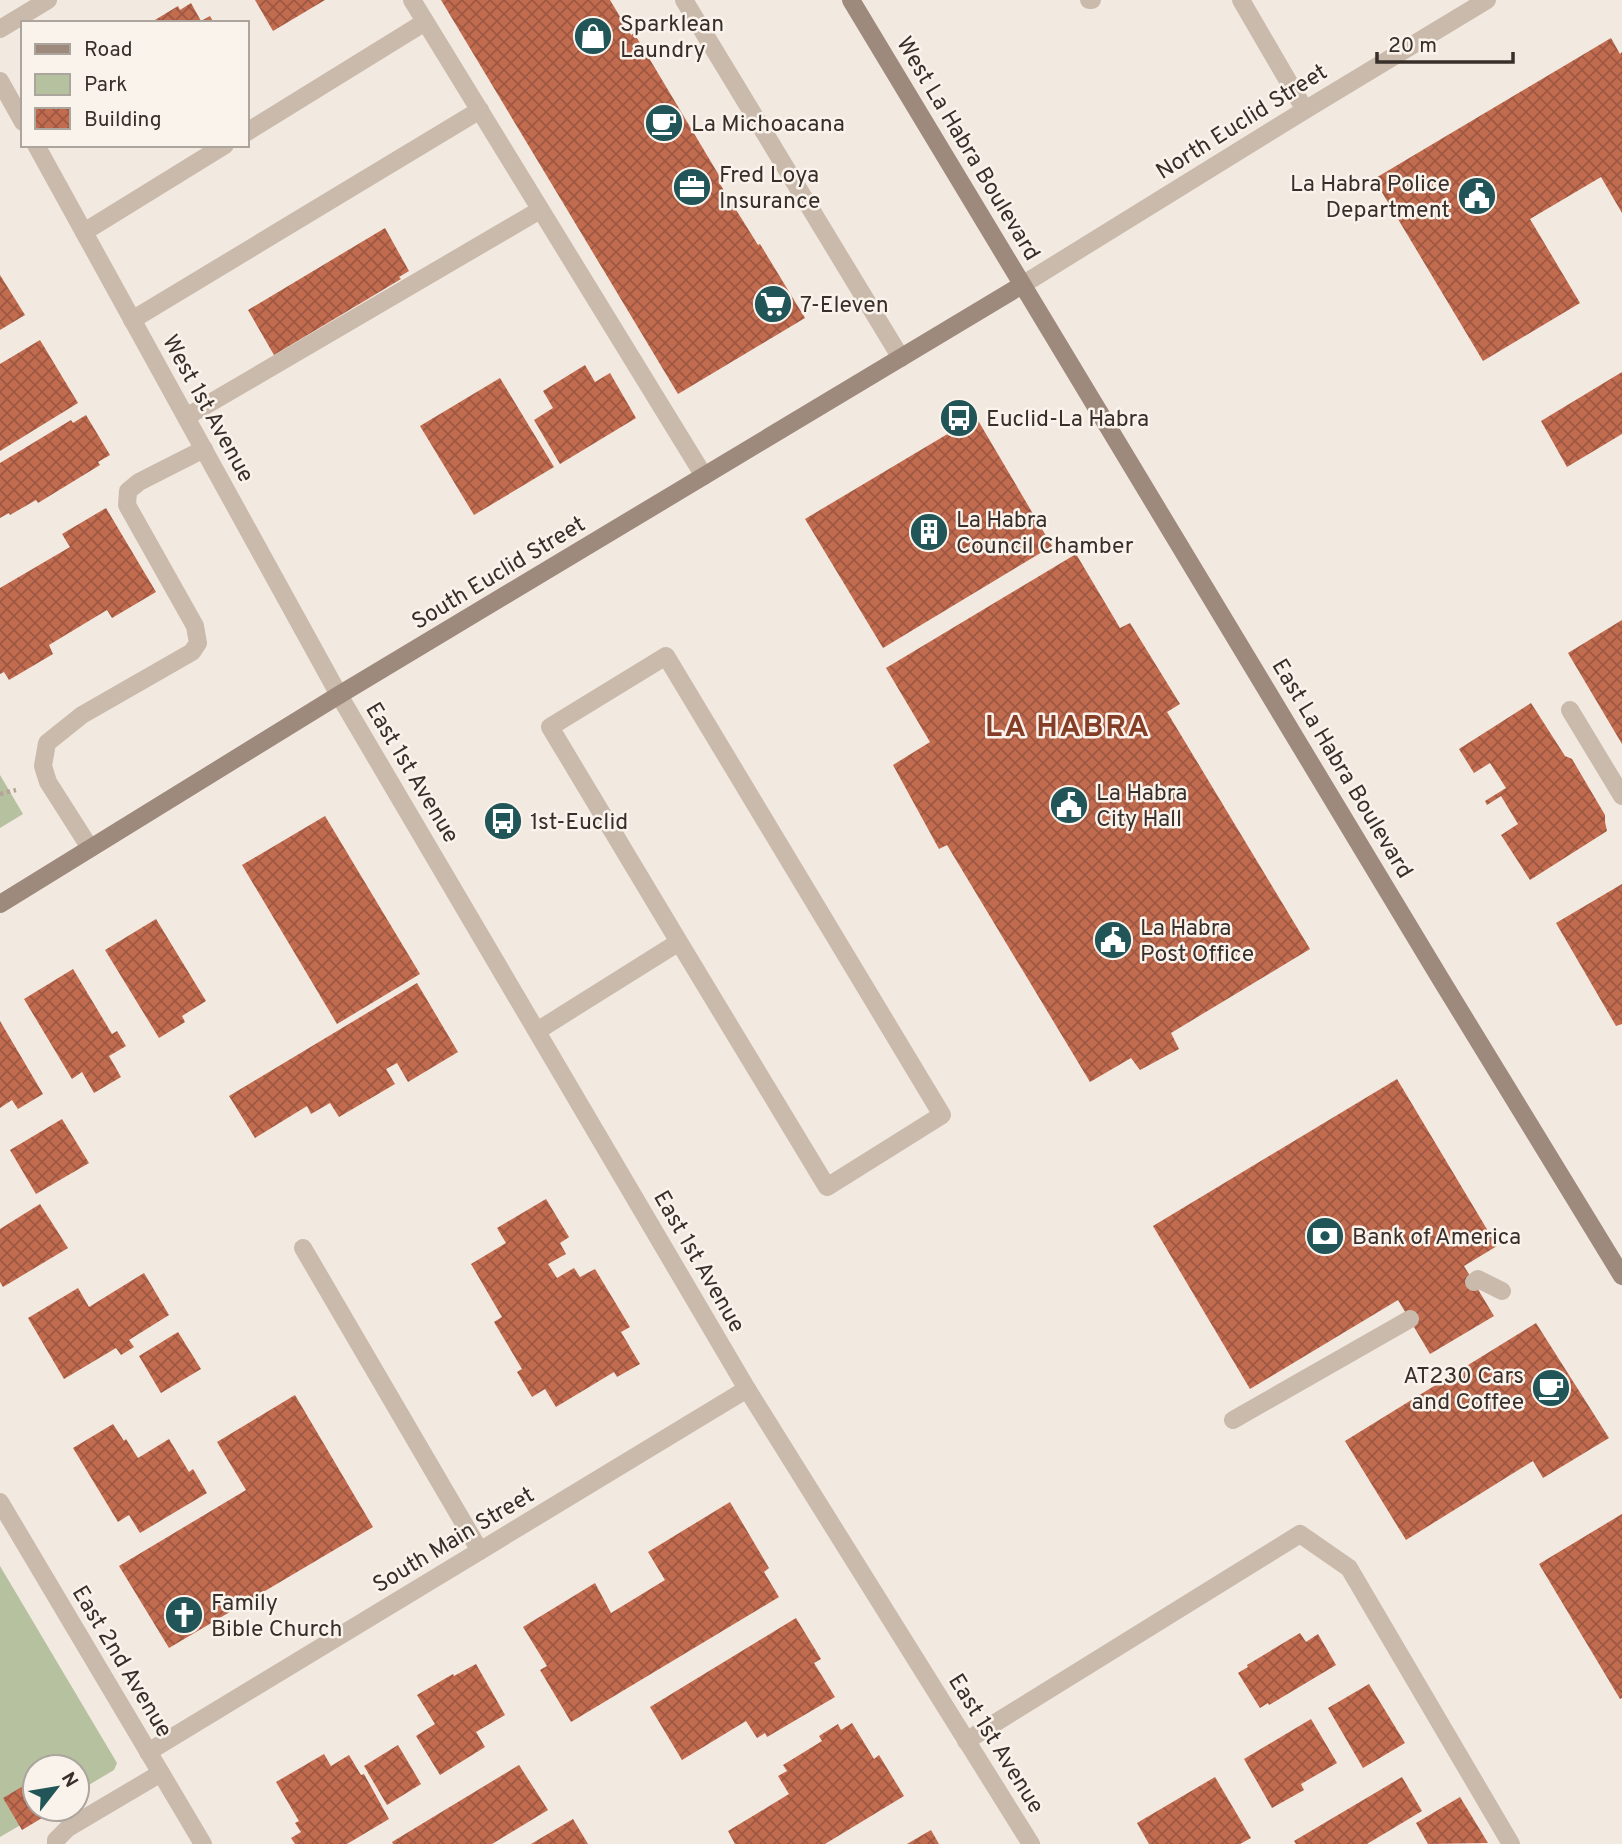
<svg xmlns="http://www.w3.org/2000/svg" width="1622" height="1844" font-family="Overpass,sans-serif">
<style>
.park{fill:#b6c1a0}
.building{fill:url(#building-cross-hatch)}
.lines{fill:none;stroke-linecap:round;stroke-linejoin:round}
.path{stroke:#b6a496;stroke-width:4.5;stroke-dasharray:3.5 3.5;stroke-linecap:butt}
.service{stroke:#cabaac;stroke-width:18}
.minor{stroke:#cabaac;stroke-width:18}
.tertiary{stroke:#cabaac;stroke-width:18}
.secondary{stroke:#9e897d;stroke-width:18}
.labels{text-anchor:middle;stroke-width:5;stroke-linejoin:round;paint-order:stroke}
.poi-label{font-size:23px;fill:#382f2a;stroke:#faf3ec;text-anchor:start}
.street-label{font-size:23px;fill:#382f2a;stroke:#faf3ec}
.district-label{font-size:30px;font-weight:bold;letter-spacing:2px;fill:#843d27;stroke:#faf3ec}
</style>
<defs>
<pattern id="building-cross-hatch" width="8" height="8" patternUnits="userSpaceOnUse" patternTransform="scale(1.75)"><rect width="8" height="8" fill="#c16b4f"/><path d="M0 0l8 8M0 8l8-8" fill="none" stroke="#9e5842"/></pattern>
</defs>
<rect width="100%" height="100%" fill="#f2e9e0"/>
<g class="park">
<polygon points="0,775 23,814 0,828"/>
<polygon points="0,1566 117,1763 114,1770 77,1792 77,1767 35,1767 35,1809 48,1809 0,1837"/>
</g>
<g class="building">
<polygon points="255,0 325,0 273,31"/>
<polygon points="441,0 610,0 631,35 634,33 723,182 720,184 758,245 760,244 805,318 678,394"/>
<polygon points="191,3 201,21 210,16 214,23 150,23 178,6 180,10"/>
<polygon points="1611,38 1620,54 1622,52 1622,213 1601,177 1530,219 1580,303 1483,361 1374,179"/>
<polygon points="385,228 409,271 399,277 401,279 274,355 248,310"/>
<polygon points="0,275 25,315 0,330"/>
<polygon points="40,340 78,403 0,451 0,364"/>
<polygon points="585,365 595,382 610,373 636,418 560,464 534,420 553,408 543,391"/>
<polygon points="1622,372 1622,434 1567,467 1541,421"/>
<polygon points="500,378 554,467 474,515 420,426"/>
<polygon points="86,415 110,455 98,462 100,465 38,503 36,500 10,515 9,513 0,518 0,463 71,420 73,423"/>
<polygon points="976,417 1052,546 883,648 805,519"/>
<polygon points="106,508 156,592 112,618 107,610 49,645 53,654 9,680 4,672 0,674 0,588 70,547 62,534"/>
<polygon points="1076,554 1120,628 1130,623 1180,704 1167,712 1310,949 1171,1033 1179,1049 1140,1070 1131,1058 1090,1082 947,845 939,849 893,765 930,742 886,668"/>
<polygon points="1622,620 1622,744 1568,653"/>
<polygon points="1531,703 1565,756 1572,759 1605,815 1605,822 1607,831 1530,880 1501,835 1518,824 1501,796 1487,805 1485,801 1506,788 1490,763 1474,773 1459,749"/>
<polygon points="325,816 420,974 337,1024 242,865"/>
<polygon points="1622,884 1622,1024 1616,1026 1556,923"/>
<polygon points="156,919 206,1001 182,1016 185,1022 159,1038 105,950"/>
<polygon points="73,969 112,1034 117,1031 126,1046 109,1056 121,1077 94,1093 82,1072 72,1079 24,999"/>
<polygon points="417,983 458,1052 408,1082 397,1063 386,1069 395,1084 339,1117 330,1103 311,1114 307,1106 255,1138 229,1096"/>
<polygon points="0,1021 43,1094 18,1109 12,1100 0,1108"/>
<polygon points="1397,1079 1497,1246 1464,1266 1494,1316 1430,1354 1398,1300 1250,1389 1153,1226"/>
<polygon points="62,1119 89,1163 36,1194 10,1150"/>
<polygon points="546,1199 569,1237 560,1243 566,1254 548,1264 557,1278 574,1268 580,1277 595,1269 630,1327 621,1332 640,1364 617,1377 614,1372 556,1407 545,1389 532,1397 517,1372 522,1369 494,1322 502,1317 471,1264 506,1243 497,1228"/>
<polygon points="40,1204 68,1248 3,1287 0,1282 0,1229"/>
<polygon points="144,1273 169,1315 129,1340 134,1347 121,1355 116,1348 64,1379 28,1318 78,1288 89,1307"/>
<polygon points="1536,1323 1609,1438 1543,1478 1533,1461 1406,1540 1345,1441"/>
<polygon points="178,1332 201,1369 161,1393 139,1356"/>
<polygon points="295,1395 373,1527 169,1648 119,1566 246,1490 217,1442"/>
<polygon points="113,1424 124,1441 126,1439 138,1458 169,1439 189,1472 193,1469 207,1493 140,1533 129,1515 118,1522 73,1448"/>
<polygon points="730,1502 769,1568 764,1572 779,1597 571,1722 540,1670 547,1666 523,1627 595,1583 611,1613 665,1580 648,1552"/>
<polygon points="1622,1514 1622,1698 1620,1699 1539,1564"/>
<polygon points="796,1618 821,1659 814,1663 835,1697 767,1737 765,1733 757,1738 746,1721 682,1760 650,1707"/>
<polygon points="1300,1633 1306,1642 1318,1634 1336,1665 1269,1705 1268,1703 1260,1708 1238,1673 1248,1667 1247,1665"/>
<polygon points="476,1664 505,1715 476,1732 485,1747 440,1775 416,1736 435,1724 417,1695 453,1674 454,1676"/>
<polygon points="1369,1684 1405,1743 1363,1768 1328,1708"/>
<polygon points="1311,1719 1337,1763 1301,1784 1304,1790 1272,1808 1244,1759"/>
<polygon points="852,1723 874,1759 879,1755 904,1796 825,1844 735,1844 728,1831 789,1794 778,1776 787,1771 783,1765 822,1741 819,1736 838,1724 841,1730"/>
<polygon points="398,1745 421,1784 387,1805 364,1766"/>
<polygon points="324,1754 331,1766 349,1755 361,1775 364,1774 389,1819 347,1844 295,1844 291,1838 301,1832 295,1823 299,1821 276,1782"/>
<polygon points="519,1765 548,1810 492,1844 393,1844 392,1842"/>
<polygon points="1215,1777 1251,1838 1240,1844 1149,1844 1137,1823"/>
<polygon points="1402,1777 1422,1811 1367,1844 1296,1844 1294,1841"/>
<polygon points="35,1779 35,1809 57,1809 22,1830 3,1798"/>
<polygon points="1460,1797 1488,1843 1428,1844 1416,1823"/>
<polygon points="573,1819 588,1844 531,1844"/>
<polygon points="931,1830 939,1844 907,1844"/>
</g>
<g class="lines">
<polyline class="path" points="0,794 16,790"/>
<g class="service">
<polyline points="412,0 704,476"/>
<polyline points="684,0 901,358"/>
<polyline points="1089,0 1092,0"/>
<polyline points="1241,0 1305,110"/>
<polyline points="247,132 425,22"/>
<polyline points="84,232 225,145"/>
<polyline points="132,320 480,110"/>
<polyline points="186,417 540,210"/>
<polyline points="90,848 48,782 43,766 47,743 82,715 192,652 198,643 195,626 127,505 128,491 139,482 204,449"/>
<polyline points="537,1031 679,942 550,727 666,656 942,1115 827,1187 679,942"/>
<polyline points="303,1248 480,1551"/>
<polyline points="1474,1282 1478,1279 1502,1291"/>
<polyline points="1233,1420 1410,1319"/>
<polyline points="966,1741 1300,1534 1349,1568 1511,1844"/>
<polyline points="56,1844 56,1840 68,1828 161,1773"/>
</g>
<g class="minor">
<polyline points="0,29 48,0"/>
<polyline points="0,81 23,122"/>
<polyline points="36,145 339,695 747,1389 1031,1844"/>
<polyline points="1570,710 1622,796"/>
<polyline points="0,1502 203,1844"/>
<polyline points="148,1752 747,1389"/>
</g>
<polyline class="tertiary" points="1022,285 1305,110 1487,0"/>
<g class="secondary">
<polyline points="851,0 1440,978 1622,1276"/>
<polyline points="0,904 339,695 1022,285"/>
</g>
</g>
<defs>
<g id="shop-disc" transform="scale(2.0125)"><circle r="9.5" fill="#215558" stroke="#faf3ec"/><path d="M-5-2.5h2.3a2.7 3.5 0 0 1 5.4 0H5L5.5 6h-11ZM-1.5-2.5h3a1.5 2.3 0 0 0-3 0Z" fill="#fff"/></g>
<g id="cafe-disc" transform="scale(2.0125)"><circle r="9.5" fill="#215558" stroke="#faf3ec"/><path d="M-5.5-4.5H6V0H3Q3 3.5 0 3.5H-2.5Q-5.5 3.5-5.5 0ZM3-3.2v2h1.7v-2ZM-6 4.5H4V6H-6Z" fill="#fff"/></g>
<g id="office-disc" transform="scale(2.0125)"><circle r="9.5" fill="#215558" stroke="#faf3ec"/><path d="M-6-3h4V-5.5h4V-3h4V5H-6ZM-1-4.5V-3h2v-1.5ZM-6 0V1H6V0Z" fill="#fff"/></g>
<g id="civic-disc" transform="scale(2.0125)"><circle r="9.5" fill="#215558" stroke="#faf3ec"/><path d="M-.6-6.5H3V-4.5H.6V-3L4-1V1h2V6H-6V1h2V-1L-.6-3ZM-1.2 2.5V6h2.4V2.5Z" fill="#fff"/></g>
<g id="supermarket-disc" transform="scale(2.0125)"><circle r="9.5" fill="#215558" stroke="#faf3ec"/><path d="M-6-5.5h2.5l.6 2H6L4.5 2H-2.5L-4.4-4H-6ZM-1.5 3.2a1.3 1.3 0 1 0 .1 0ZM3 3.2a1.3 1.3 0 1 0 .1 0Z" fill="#fff"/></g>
<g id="bus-disc" transform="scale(2.0125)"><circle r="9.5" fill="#215558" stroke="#faf3ec"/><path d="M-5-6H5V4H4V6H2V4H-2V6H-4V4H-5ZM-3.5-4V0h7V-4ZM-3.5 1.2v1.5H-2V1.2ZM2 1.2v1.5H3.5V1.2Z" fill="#fff"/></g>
<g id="building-disc" transform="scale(2.0125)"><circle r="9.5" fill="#215558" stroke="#faf3ec"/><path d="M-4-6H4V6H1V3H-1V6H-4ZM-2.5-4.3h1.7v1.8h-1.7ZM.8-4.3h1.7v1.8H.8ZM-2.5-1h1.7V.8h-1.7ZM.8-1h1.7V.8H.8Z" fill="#fff"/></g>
<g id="bank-disc" transform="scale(2.0125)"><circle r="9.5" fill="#215558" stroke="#faf3ec"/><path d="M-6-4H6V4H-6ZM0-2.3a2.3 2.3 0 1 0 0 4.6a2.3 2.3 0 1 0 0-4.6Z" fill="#fff"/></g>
<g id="church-disc" transform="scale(2.0125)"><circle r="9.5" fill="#215558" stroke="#faf3ec"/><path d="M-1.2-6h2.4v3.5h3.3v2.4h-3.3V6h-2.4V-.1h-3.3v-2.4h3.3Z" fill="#fff"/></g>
</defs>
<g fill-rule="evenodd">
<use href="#shop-disc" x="593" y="36"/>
<use href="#cafe-disc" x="664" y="123"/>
<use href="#office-disc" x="692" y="187"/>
<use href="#civic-disc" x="1477" y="196"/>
<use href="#supermarket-disc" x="773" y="304"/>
<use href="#bus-disc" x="959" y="418"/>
<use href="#building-disc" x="929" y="532"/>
<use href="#civic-disc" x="1069" y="805"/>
<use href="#bus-disc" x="503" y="821"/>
<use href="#civic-disc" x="1113" y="940"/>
<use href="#bank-disc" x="1325" y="1236"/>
<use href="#cafe-disc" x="1551" y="1388"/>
<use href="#church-disc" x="184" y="1615"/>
</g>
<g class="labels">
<g class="poi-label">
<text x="620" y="31">Sparklean<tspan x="620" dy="26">Laundry</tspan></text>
<text x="691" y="131">La Michoacana</text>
<text x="719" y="182">Fred Loya<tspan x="719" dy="26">Insurance</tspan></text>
<text x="1450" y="191" text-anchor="end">La Habra Police<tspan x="1450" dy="26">Department</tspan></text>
<text x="800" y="312">7-Eleven</text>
<text x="986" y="426">Euclid-La Habra</text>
<text x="956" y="527">La Habra<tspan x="956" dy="26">Council Chamber</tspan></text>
<text x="1096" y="800">La Habra<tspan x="1096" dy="26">City Hall</tspan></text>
<text x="530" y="829">1st-Euclid</text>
<text x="1140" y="935">La Habra<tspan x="1140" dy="26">Post Office</tspan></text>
<text x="1352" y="1244">Bank of America</text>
<text x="1524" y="1383" text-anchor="end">AT230 Cars<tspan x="1524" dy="26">and Coffee</tspan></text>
<text x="211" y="1610">Family<tspan x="211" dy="26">Bible Church</tspan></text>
</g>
<g class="street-label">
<text transform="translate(1241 121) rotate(-32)" y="8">North Euclid Street</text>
<text transform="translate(969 148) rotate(59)" y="8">West La Habra Boulevard</text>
<text transform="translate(209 408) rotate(61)" y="8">West 1st Avenue</text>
<text transform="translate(498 572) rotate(-31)" y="8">South Euclid Street</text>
<text transform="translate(1343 768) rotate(59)" y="8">East La Habra Boulevard</text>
<text transform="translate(413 772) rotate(59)" y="8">East 1st Avenue</text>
<text transform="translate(700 1261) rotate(60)" y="8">East 1st Avenue</text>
<text transform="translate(453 1539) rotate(-31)" y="8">South Main Street</text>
<text transform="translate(123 1661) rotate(59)" y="8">East 2nd Avenue</text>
<text transform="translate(997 1743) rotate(58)" y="8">East 1st Avenue</text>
</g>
<g class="district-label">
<text x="1068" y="736">LA HABRA</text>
</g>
</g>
<rect x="21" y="21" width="228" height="126" fill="#faf3ec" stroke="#aca59e" stroke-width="2"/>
<rect x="35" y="44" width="35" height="10" fill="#9e897d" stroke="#aca59e" stroke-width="2"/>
<text x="84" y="56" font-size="21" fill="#382f2a">Road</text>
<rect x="35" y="74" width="35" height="21" fill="#b6c1a0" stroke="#aca59e" stroke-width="2"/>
<text x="84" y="91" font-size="21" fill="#382f2a">Park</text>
<rect x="35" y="108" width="35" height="21" fill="url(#building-cross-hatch)" stroke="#aca59e" stroke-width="2"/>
<text x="84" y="126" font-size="21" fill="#382f2a">Building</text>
<g transform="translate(56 1788) rotate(59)"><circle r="33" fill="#faf3ec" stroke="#aca59e" stroke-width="2"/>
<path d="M0-5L12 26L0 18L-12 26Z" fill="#215558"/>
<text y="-10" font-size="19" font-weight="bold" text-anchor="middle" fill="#382f2a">N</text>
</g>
<path d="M1377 52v10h136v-10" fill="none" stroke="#382f2a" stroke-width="3.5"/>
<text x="1388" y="52" font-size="21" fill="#382f2a" stroke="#faf3ec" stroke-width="5" paint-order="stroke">20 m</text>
</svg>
